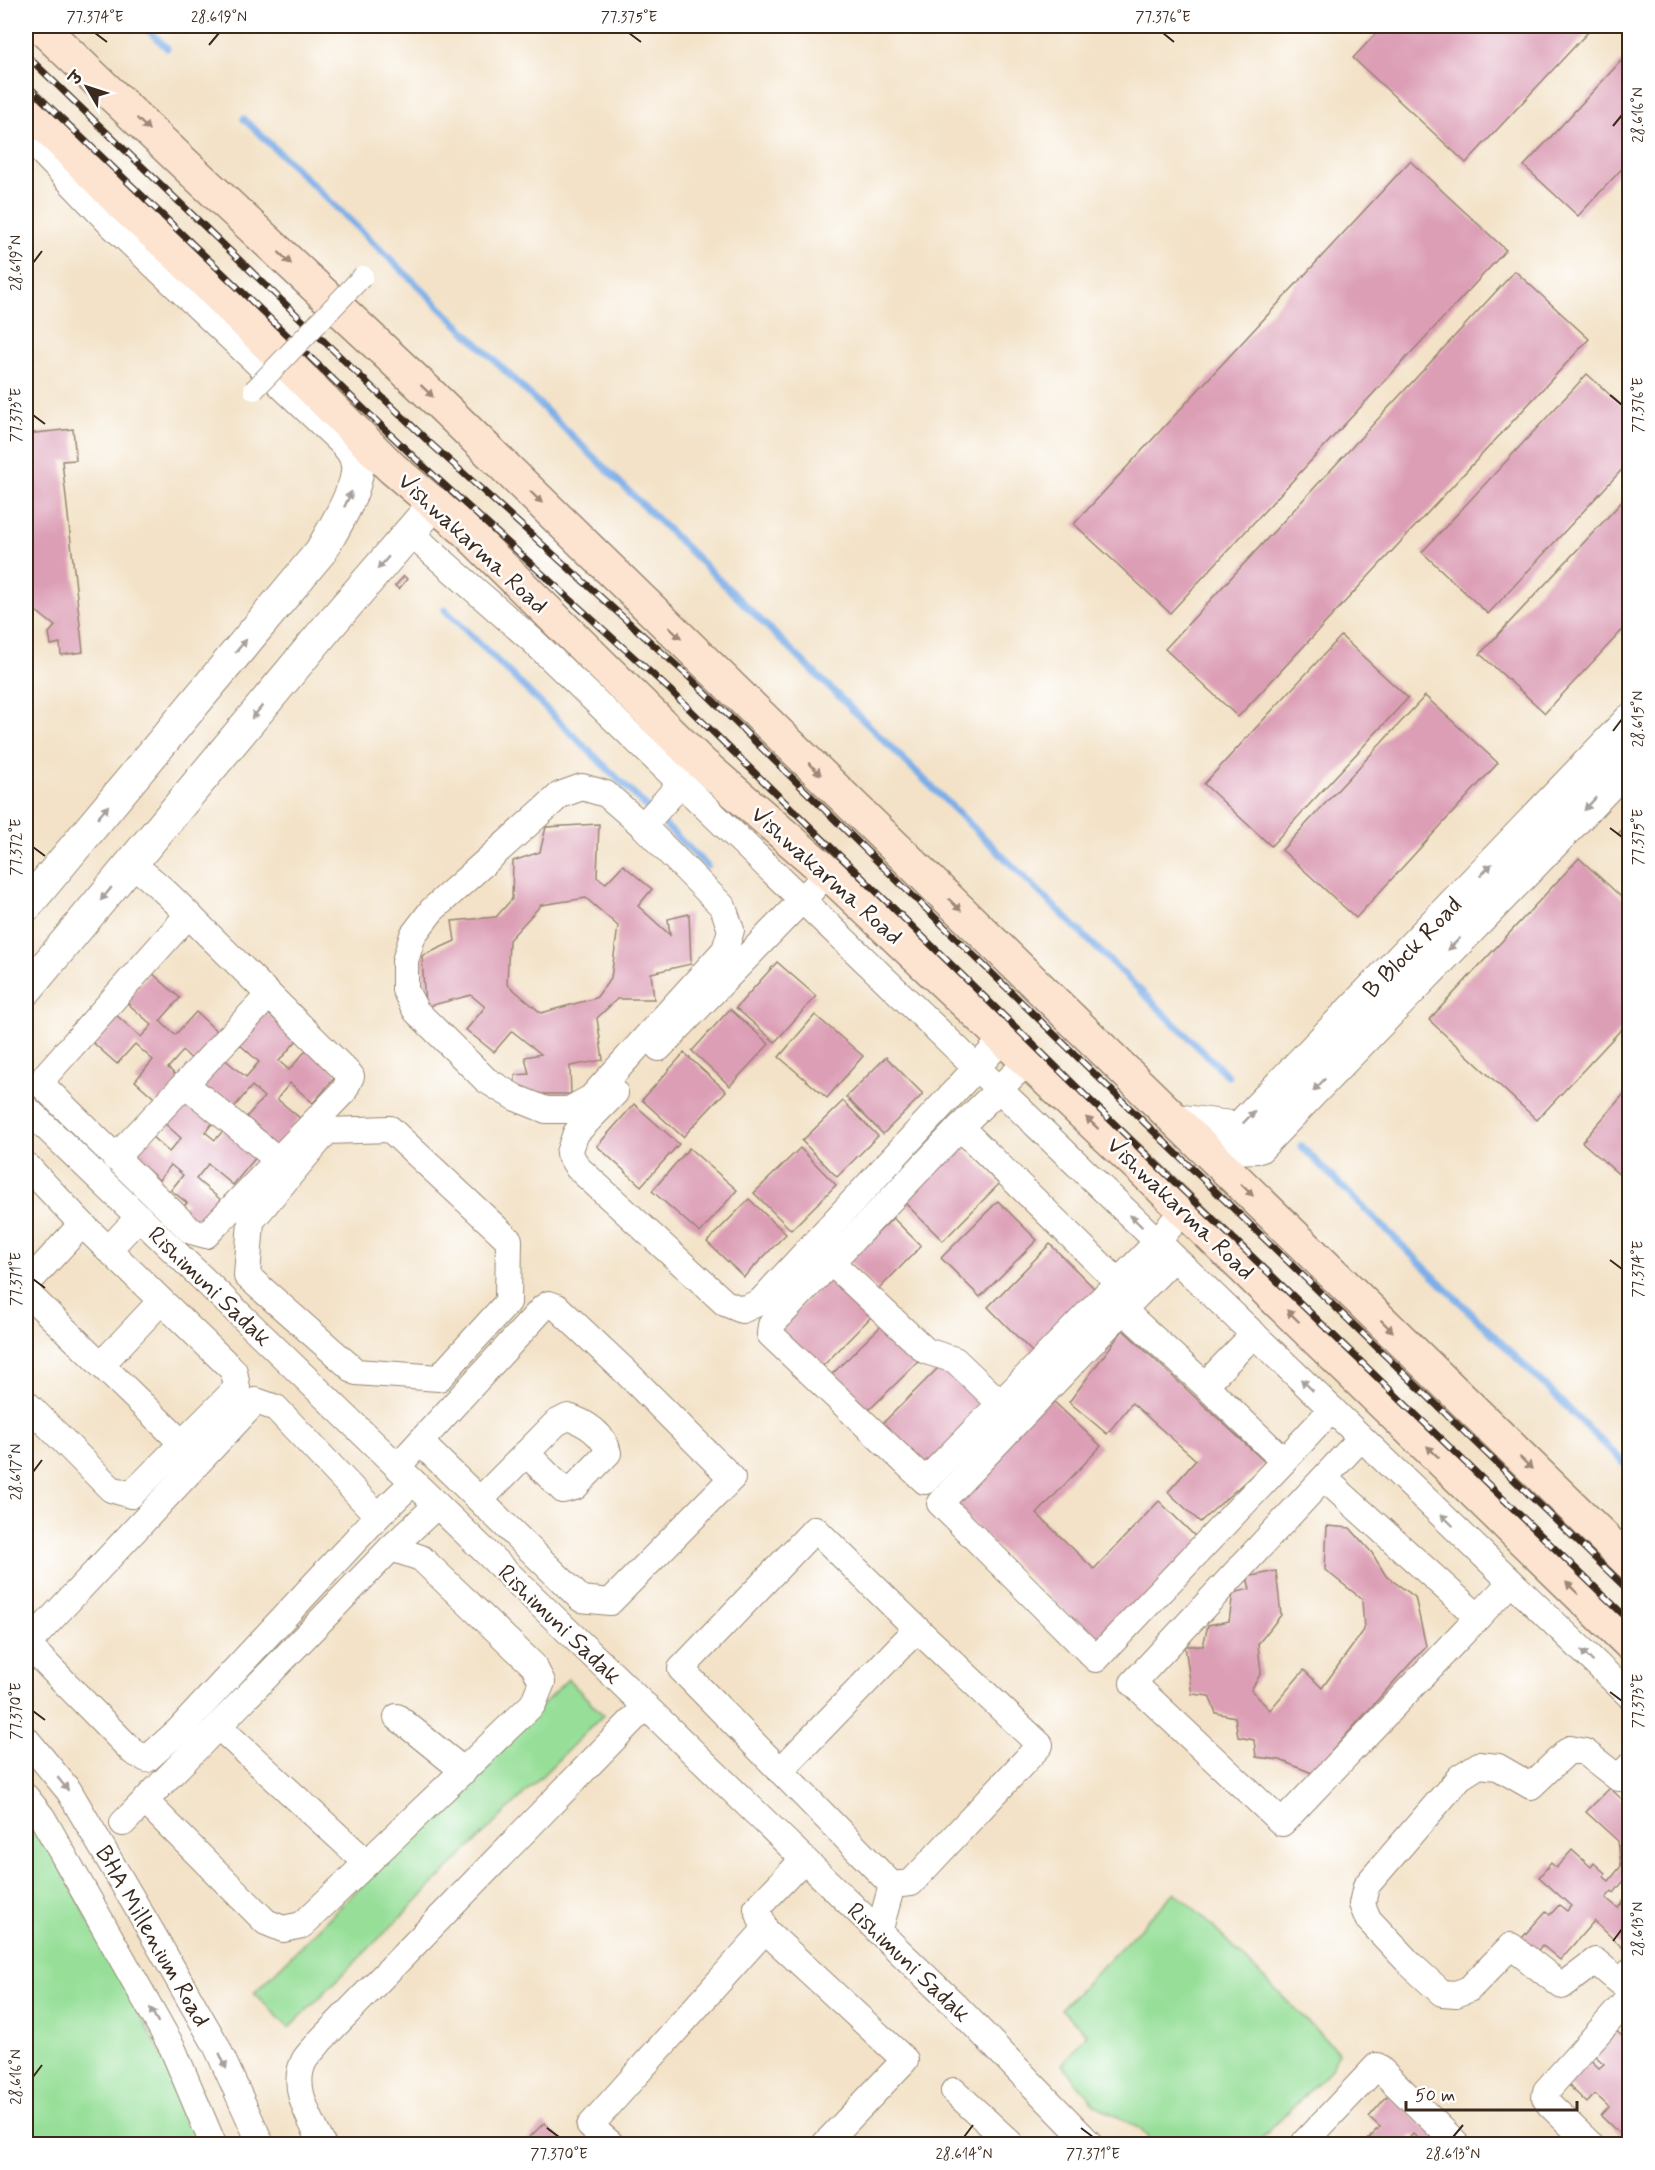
<svg xmlns="http://www.w3.org/2000/svg" width="1655" height="2170" font-family="Mynerve,'Playpen Sans Deva',sans-serif">
<style>
.green{fill:#97df99;stroke:#69845c;stroke-width:1.5}
.lines{fill:none;stroke-linecap:round;stroke-linejoin:round}
.stream{stroke:#7baee8;stroke-width:7}
.building{fill:#dc9eb5;fill-rule:evenodd}
.minor-casing{stroke:#978672;stroke-width:28}
.tertiary-casing{stroke:#978672;stroke-width:34}
.secondary-casing{stroke:#978672;stroke-width:36}
.minor{stroke:#fff;stroke-width:26}
.tertiary{stroke:#fff;stroke-width:32}
.secondary{stroke:#fde4d1;stroke-width:33}
.rail-casing{stroke:#3b2a1e;stroke-width:7}
.rail{stroke:#fff;stroke-width:4.5;stroke-dasharray:14;stroke-linecap:butt}
.pedestrian-bridge-casing{stroke:#978672;stroke-width:22;stroke-linecap:butt}
.pedestrian-bridge{stroke:#fff;stroke-width:20}
.oneway{fill:#9c8778}
.oneway2{fill:#a79f9a}
.ticks{fill:none;stroke:#3b2a1e;stroke-width:2}
.labels{text-anchor:middle;stroke-width:5;stroke-linejoin:round;paint-order:stroke}
.street-label{font-size:24px;fill:#3b2a1e;stroke:#fff}
.neatline{fill:none;stroke:#3b2a1e;stroke-width:2}
.ticks-label{font-size:15px;text-anchor:middle;fill:#3b2a1e}
</style>
<rect width="100%" height="100%" fill="#fff"/>
<filter id="ink" filterUnits="userSpaceOnUse"><feTurbulence type="fractalNoise" baseFrequency=".0167" numOctaves="2"/><feDisplacementMap in="SourceGraphic" scale="12" xChannelSelector="R" yChannelSelector="G"/><feConvolveMatrix kernelMatrix="1 2 1 2 8 2 1 2 1" color-interpolation-filters="sRGB"/></filter>
<filter id="wash" filterUnits="userSpaceOnUse"><feTurbulence type="fractalNoise" baseFrequency=".008" numOctaves="4" result="noise"/><feDisplacementMap in="SourceGraphic" scale="24" xChannelSelector="R" yChannelSelector="G"/><feGaussianBlur stdDeviation="1.35" result="paint"/><feColorMatrix in="noise" values="0 0 0 0 0 0 0 0 0 0 0 0 0 0 0 0 0 1.4 0 .05"/><feComposite in="paint" operator="in"/></filter>
<g filter="url(#wash)">
<rect width="100%" height="100%" fill="#f3e2c7"/>
<g class="green">
<polygon points="568,1679 603,1715 289,2028 254,1993"/>
<polygon points="26,1804 210,2144 26,2144"/>
<polygon points="1175,1892 1208,1922 1338,2052 1332,2068 1256,2144 1154,2144 1140,2129 1094,2104 1062,2064 1087,2034 1061,2009"/>
</g>
<g class="lines">
<g class="stream">
<polyline points="144,26 167,48"/>
<polyline points="244,119 407,275 1228,1076"/>
<polyline points="445,610 707,866"/>
<polyline points="1301,1146 1630,1469"/>
</g>
</g>
<g id="blocks">
<g class="building">
<polygon points="1383,26 1581,26 1588,32 1466,163 1353,58"/>
<polygon points="1621,61 1630,68 1630,160 1578,216 1524,166"/>
<polygon points="1410,161 1506,250 1170,613 1074,524"/>
<polygon points="1515,271 1589,339 1238,717 1165,649"/>
<polygon points="1587,374 1630,413 1630,461 1488,614 1422,552"/>
<polygon points="73,429 76,460 62,461 83,652 61,655 60,643 51,645 49,633 55,626 36,611 26,624 26,434"/>
<polygon points="1630,493 1630,622 1545,713 1480,654"/>
<polygon points="404,576 407,579 399,589 395,586"/>
<polygon points="1341,636 1408,698 1271,846 1204,784"/>
<polygon points="1425,696 1498,763 1356,918 1282,850"/>
<polygon points="1630,821 1630,845 1618,834"/>
<path d="M599,824L597,877L606,883L623,865L652,889L638,906L670,935L668,919L689,914L691,964L651,973L654,999H617L597,1018L603,1060L570,1066L571,1094H515V1075L529,1074L525,1057L541,1054L512,1031L494,1052L466,1030L485,1007L471,995L425,1007L422,956L455,941L452,921L496,917L512,899L513,861L540,852L546,827ZM586,898L618,926L611,978L596,998L541,1013L507,984L509,940L541,905Z"/>
<polygon points="1579,858 1630,905 1630,1020 1537,1120 1429,1020"/>
<polygon points="777,962 816,996 775,1042 736,1008"/>
<polygon points="151,972 180,998 160,1021 175,1035 196,1012 222,1036 197,1064 183,1051 168,1068 181,1080 160,1103 135,1081 153,1060 135,1044 117,1064 90,1040 114,1013 141,1037 152,1025 125,1001"/>
<polygon points="730,1009 769,1044 730,1086 692,1051"/>
<polygon points="265,1011 298,1039 279,1061 289,1070 308,1048 338,1074 313,1103 290,1083 277,1099 300,1118 273,1149 242,1122 264,1097 252,1086 230,1112 200,1085 223,1058 246,1077 259,1062 237,1042"/>
<polygon points="815,1015 863,1056 827,1098 779,1057"/>
<polygon points="684,1053 726,1091 683,1137 642,1100"/>
<polygon points="886,1057 923,1094 883,1134 846,1097"/>
<polygon points="1630,1087 1630,1184 1582,1142"/>
<polygon points="189,1091 219,1116 205,1132 215,1140 229,1124 261,1151 233,1185 208,1164 196,1179 221,1200 199,1226 180,1210 187,1203 171,1190 183,1175 171,1165 159,1180 143,1166 128,1163 151,1136 169,1152 181,1138 163,1122"/>
<polygon points="843,1101 878,1136 837,1177 802,1141"/>
<polygon points="634,1104 679,1144 641,1186 597,1146"/>
<polygon points="958,1143 999,1184 943,1241 902,1200"/>
<polygon points="689,1148 737,1190 700,1233 652,1191"/>
<polygon points="800,1148 836,1185 791,1230 754,1193"/>
<polygon points="749,1199 786,1234 744,1277 707,1242"/>
<polygon points="998,1201 1037,1240 980,1297 941,1258"/>
<polygon points="893,1218 921,1246 878,1290 849,1261"/>
<polygon points="1050,1244 1099,1293 1036,1356 988,1307"/>
<polygon points="834,1274 874,1314 817,1372 776,1331"/>
<polygon points="884,1323 920,1360 865,1414 828,1378"/>
<polygon points="1123,1330 1266,1463 1200,1522 1168,1492 1196,1460 1132,1403 1107,1434 1069,1402"/>
<polygon points="943,1363 988,1407 924,1471 880,1426"/>
<polygon points="1048,1396 1101,1446 1037,1514 1094,1569 1159,1501 1200,1541 1101,1646 949,1501"/>
<polygon points="1327,1526 1350,1528 1372,1553 1386,1576 1415,1597 1426,1646 1312,1773 1280,1760 1256,1757 1254,1740 1238,1737 1235,1717 1216,1713 1209,1696 1192,1694 1185,1646 1203,1646 1208,1625 1229,1621 1233,1593 1250,1589 1247,1577 1276,1571 1281,1615 1258,1644 1261,1673 1251,1690 1270,1710 1304,1670 1322,1688 1364,1630 1362,1599 1325,1570"/>
<polygon points="1610,1788 1630,1807 1630,1873 1614,1893 1612,1891 1606,1898 1618,1908 1627,1897 1630,1899 1628,1931 1630,1941 1623,1948 1594,1921 1560,1960 1542,1945 1536,1953 1521,1939 1546,1911 1550,1915 1559,1905 1567,1911 1571,1906 1539,1877 1551,1863 1556,1868 1572,1850 1591,1867 1594,1863 1605,1873 1603,1876 1609,1881 1621,1866 1618,1841 1586,1812"/>
<polygon points="1613,2028 1630,2043 1630,2063 1626,2067 1630,2071 1630,2138 1627,2141 1601,2116 1609,2107 1595,2094 1587,2103 1563,2080 1586,2056 1599,2068 1604,2064 1591,2052"/>
<polygon points="1388,2095 1444,2144 1413,2144 1418,2138 1413,2134 1404,2144 1364,2144 1380,2127 1369,2117"/>
<polygon points="544,2123 566,2144 523,2144"/>
</g>
</g>
</g>
<g filter="url(#ink)">
<use href="#blocks" fill-opacity="0" stroke="#978672" stroke-width="1.5"/>
<g class="lines">
<g class="minor-casing">
<g id="minor">
<polyline points="409,532 532,640 1630,1696"/>
<polyline points="643,826 723,907 731,930 725,950 591,1098 569,1110 546,1110 516,1098 486,1080 416,1011 405,990 405,961 413,935 432,910 560,795 582,787 606,794 643,826 693,770"/>
<path d="M131,864C163,886 190,917 218,944C262,988 307,1032 351,1076L344,1091L206,1235L191,1231L44,1087L46,1075L188,915"/>
<polyline points="659,1048 828,873"/>
<polyline points="185,1084 278,1160"/>
<polyline points="615,1093 576,1133 569,1153 578,1168 725,1303 742,1310 760,1302 1003,1039"/>
<polyline points="26,1108 956,2006 1090,2144"/>
<polyline points="960,1127 1027,1062"/>
<polygon points="390,1129 509,1240 508,1302 439,1378 356,1372 247,1276 251,1221 327,1131"/>
<polyline points="115,1158 269,995"/>
<polyline points="26,1165 82,1224 234,1371 237,1388 131,1495 111,1489 26,1403"/>
<polyline points="108,1250 139,1217"/>
<polyline points="831,1262 926,1351 955,1360 1000,1403"/>
<polyline points="1118,1282 960,1127 771,1325 770,1334 925,1481 1158,1241 1183,1210"/>
<polyline points="26,1285 82,1224"/>
<polyline points="26,1292 182,1443"/>
<polyline points="1123,1310 1174,1258"/>
<polyline points="101,1365 160,1302"/>
<polyline points="1205,1385 1284,1461 1096,1659 940,1503 1123,1310 1205,1385 1254,1334"/>
<polyline points="1284,1461 1332,1409"/>
<polyline points="397,1467 543,1308 549,1304 557,1307 626,1372 732,1478 610,1602 581,1599 421,1443"/>
<polyline points="1324,1478 1478,1617 1282,1823 1133,1683 1361,1438"/>
<path d="M480,1500L556,1423L568,1417C585,1422 605,1435 608,1453L575,1487L563,1490L526,1453"/>
<polyline points="391,1548 437,1505"/>
<polyline points="1478,1617 1511,1582"/>
<polyline points="27,1644 133,1752 147,1759 178,1731 378,1516"/>
<polyline points="26,1646 256,1401 276,1408 378,1516 413,1482"/>
<polyline points="397,1717 464,1771"/>
<polyline points="219,1727 367,1863"/>
<polyline points="26,1739 69,1791 152,1933 216,2045 261,2144"/>
<polyline points="1630,1766 1618,1778 1585,1752 1570,1749 1531,1786 1498,1767 1479,1765 1460,1777 1366,1886 1362,1904 1368,1919 1410,1964 1442,1993 1456,1994 1469,1989 1511,1946 1562,1986 1595,1961 1620,1982 1630,1972"/>
<polyline points="780,1771 917,1629"/>
<polyline points="26,1797 42,1817 172,2047 213,2144"/>
<path d="M123,1823C213,1732 302,1640 391,1548L421,1558L533,1665L542,1682L533,1704L302,1925L283,1929L266,1922L145,1801"/>
<polyline points="765,1930 905,2060 825,2144"/>
<polyline points="879,1932 892,1885 681,1669 815,1529 917,1629 1040,1745 911,1883 892,1885"/>
<polyline points="954,2091 1011,2144"/>
<path d="M322,2144C311,2119 289,2087 305,2059C309,2053 316,2047 320,2041L646,1706"/>
<polyline points="611,2144 590,2126 765,1930 757,1908 804,1859"/>
<polyline points="1303,2144 1377,2066 1457,2144"/>
<polyline points="1590,2144 1550,2105 1545,2098 1546,2091 1630,1997"/>
</g>
</g>
<g class="tertiary-casing">
<g id="tertiary">
<path d="M26,131L113,222L344,441C351,449 356,455 357,465C360,488 332,531 321,551L26,906"/>
<polyline points="26,990 327,628 435,503"/>
<polyline points="1175,1120 1239,1128 1630,720"/>
<path d="M1207,1149L1259,1147C1382,1018 1508,892 1630,762"/>
</g>
</g>
<g class="secondary-casing">
<g id="secondary">
<polyline points="40,26 172,152 428,392 1630,1563"/>
<polyline points="26,106 125,207 179,256 392,468 465,530 700,762 828,873 1152,1179 1630,1644"/>
</g>
</g>
<use href="#minor" class="minor"/>
<use href="#tertiary" class="tertiary"/>
<use href="#secondary" class="secondary"/>
<g class="rail-casing">
<g id="rail">
<polyline points="26,55 430,443 687,675 1149,1127 1630,1592"/>
<polyline points="26,84 417,460 671,691 1134,1143 1630,1621"/>
</g>
</g>
<use href="#rail" class="rail"/>
<g class="pedestrian-bridge-casing">
<polyline id="pedestrian-bridge" points="254,390 363,276"/>
</g>
<use href="#pedestrian-bridge" class="pedestrian-bridge"/>
</g>
<defs><path id="oneway-solid" d="M-6-.8H1V-3.2L6.5 0L1 3.2V.8H-6Z" transform="scale(1.5)"/></defs>
<g class="oneway">
<use href="#oneway-solid" transform="translate(143 124) rotate(44)"/>
<use href="#oneway-solid" transform="translate(285 258) rotate(43)"/>
<use href="#oneway-solid" transform="translate(427 391) rotate(44)"/>
<use href="#oneway-solid" transform="translate(536 497) rotate(44)"/>
<use href="#oneway-solid" transform="translate(675 633) rotate(44)"/>
<use href="#oneway-solid" transform="translate(815 769) rotate(44)"/>
<use href="#oneway-solid" transform="translate(955 905) rotate(44)"/>
<use href="#oneway-solid" transform="translate(1092 1123) rotate(-137)"/>
<use href="#oneway-solid" transform="translate(1247 1190) rotate(44)"/>
<use href="#oneway-solid" transform="translate(1293 1316) rotate(-136)"/>
<use href="#oneway-solid" transform="translate(1387 1326) rotate(44)"/>
<use href="#oneway-solid" transform="translate(1433 1452) rotate(-136)"/>
<use href="#oneway-solid" transform="translate(1526 1463) rotate(44)"/>
<use href="#oneway-solid" transform="translate(1572 1588) rotate(-136)"/>
</g>
<g class="oneway2">
<use href="#oneway-solid" transform="translate(348 499) rotate(-65)"/>
<use href="#oneway-solid" transform="translate(383 563) rotate(131)"/>
<use href="#oneway-solid" transform="translate(241 646) rotate(-50)"/>
<use href="#oneway-solid" transform="translate(257 712) rotate(130)"/>
<use href="#oneway-solid" transform="translate(1590 804) rotate(133)"/>
<use href="#oneway-solid" transform="translate(103 812) rotate(-50)"/>
<use href="#oneway-solid" transform="translate(1486 870) rotate(-46)"/>
<use href="#oneway-solid" transform="translate(106 894) rotate(130)"/>
<use href="#oneway-solid" transform="translate(1454 944) rotate(135)"/>
<use href="#oneway-solid" transform="translate(1319 1085) rotate(134)"/>
<use href="#oneway-solid" transform="translate(1249 1117) rotate(-46)"/>
<use href="#oneway-solid" transform="translate(1136 1221) rotate(-136)"/>
<use href="#oneway-solid" transform="translate(1307 1385) rotate(-136)"/>
<use href="#oneway-solid" transform="translate(1447 1520) rotate(-136)"/>
<use href="#oneway-solid" transform="translate(1587 1656) rotate(-136)"/>
<use href="#oneway-solid" transform="translate(63 1784) rotate(51)"/>
<use href="#oneway-solid" transform="translate(154 2015) rotate(-119)"/>
<use href="#oneway-solid" transform="translate(223 2061) rotate(66)"/>
</g>
</g>
<path class="ticks" d="M95,33L107,42M629,33L641,42M1163,33L1174,42M209,45L219,33M1613,126L1622,115M33,263L42,251M1610,395L1622,405M33,415L45,424M1613,731L1622,719M1610,828L1622,837M33,847L45,856M1610,1260L1622,1269M33,1279L45,1288M33,1472L42,1460M1610,1692L1622,1701M33,1711L45,1720M1613,1941L1622,1929M33,2077L42,2065M547,2128L559,2137M1081,2128L1093,2137M964,2137L973,2125M1453,2137L1463,2125"/>
<g class="labels">
<g class="street-label">
<text transform="translate(473 543) rotate(43)" y="8">Vishwakarma Road</text>
<text transform="translate(827 875) rotate(42)" y="8">Vishwakarma Road</text>
<text transform="translate(1412 947) rotate(-46)" y="8">B Block Road</text>
<text transform="translate(1181 1208) rotate(44)" y="8">Vishwakarma Road</text>
<text transform="translate(210 1286) rotate(44)" y="8">Rishimuni Sadak</text>
<text transform="translate(560 1624) rotate(44)" y="8">Rishimuni Sadak</text>
<text transform="translate(153 1936) rotate(60)" y="8">BHA Millenium Road</text>
<text transform="translate(909 1962) rotate(44)" y="8">Rishimuni Sadak</text>
</g>
</g>
<rect width="1655" height="2170" fill="none" stroke="#fff" stroke-width="66"/>
<g transform="translate(87 87) rotate(309)" stroke="#ffffff" stroke-width="4.5" paint-order="stroke">
<path d="M0-4.5L10 22L0 15L-10 22Z" fill="#3b2a1e"/>
<text y="-9" font-size="16" font-weight="bold" text-anchor="middle" fill="#3b2a1e">उ</text>
</g>
<path d="M1406 2101v9h171v-9" fill="none" stroke="#3b2a1e" stroke-width="3"/>
<text x="1415" y="2101" font-size="18" fill="#3b2a1e" stroke="#ffffff" stroke-width="4.5" paint-order="stroke">50 m</text>
<rect x="33" y="33" width="1589" height="2104" class="neatline"/>
<g class="ticks-label">
<text x="95" y="22">77.374°E</text>
<text x="219" y="22">28.619°N</text>
<text x="629" y="22">77.375°E</text>
<text x="1163" y="22">77.376°E</text>
<text transform="translate(1638 115) rotate(-90)" y="5">28.616°N</text>
<text transform="translate(16 263) rotate(-90)" y="5">28.619°N</text>
<text transform="translate(1638 405) rotate(-90)" y="5">77.376°E</text>
<text transform="translate(16 415) rotate(-90)" y="5">77.373°E</text>
<text transform="translate(1638 719) rotate(-90)" y="5">28.615°N</text>
<text transform="translate(1638 837) rotate(-90)" y="5">77.375°E</text>
<text transform="translate(16 847) rotate(-90)" y="5">77.372°E</text>
<text transform="translate(1638 1269) rotate(-90)" y="5">77.374°E</text>
<text transform="translate(16 1279) rotate(-90)" y="5">77.371°E</text>
<text transform="translate(16 1472) rotate(-90)" y="5">28.617°N</text>
<text transform="translate(1638 1701) rotate(-90)" y="5">77.373°E</text>
<text transform="translate(16 1711) rotate(-90)" y="5">77.370°E</text>
<text transform="translate(1638 1929) rotate(-90)" y="5">28.613°N</text>
<text transform="translate(16 2077) rotate(-90)" y="5">28.616°N</text>
<text x="559" y="2159">77.370°E</text>
<text x="964" y="2159">28.614°N</text>
<text x="1093" y="2159">77.371°E</text>
<text x="1453" y="2159">28.613°N</text>
</g>
</svg>
